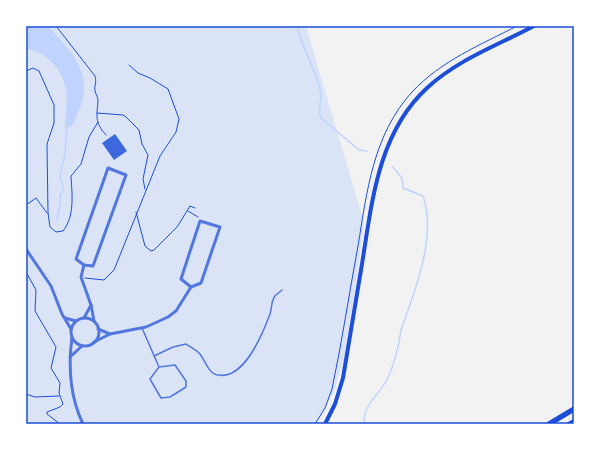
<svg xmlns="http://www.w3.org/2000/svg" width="600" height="450" font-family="'Source Sans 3',sans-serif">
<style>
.green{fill:#dbe4f7}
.water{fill:#bfd3fe}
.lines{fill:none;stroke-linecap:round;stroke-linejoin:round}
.stream{stroke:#bfd3fe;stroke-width:1.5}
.building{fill:#3d67dc}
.path{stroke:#1d4ed8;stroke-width:1}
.service{stroke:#5277de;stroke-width:1.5}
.minor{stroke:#5277de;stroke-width:3}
.secondary{stroke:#1d4ed8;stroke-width:4}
.motorway{stroke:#1d4ed8;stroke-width:5.5}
.neatline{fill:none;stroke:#1d4ed8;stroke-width:1.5}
</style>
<rect width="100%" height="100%" fill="#f2f2f2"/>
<polygon class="green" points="26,26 306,26 364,222 358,272 344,358 335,389 324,412 316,424 26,424"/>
<path class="water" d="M26,26H48C64,44 86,64 84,90C84,102 77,114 73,125L65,130C65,117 68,101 66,89C62,69 46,51 26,49Z"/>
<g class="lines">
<g class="stream">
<path d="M297,26C302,50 317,70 321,94C322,103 317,109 321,118L359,150L367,151"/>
<polyline points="57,220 60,205 60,194 64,191 60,176 65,154 67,128"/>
<path d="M364,424C362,405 380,394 388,378C394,364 399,345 401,330C415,291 437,236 423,196L403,188L402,178L393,167"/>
</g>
</g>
<polygon class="building" points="115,134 127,151 114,160 102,143"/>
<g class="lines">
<g class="path">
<path d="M56,26L95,76C97,82 94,86 95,91C96,95 98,97 98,100C97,116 94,122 106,135"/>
<path d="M26,71L33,68L39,71L54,105V123L47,144L48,213L50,227L56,232L63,231C75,216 72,194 71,176L81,164L89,137L98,122"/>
<polyline points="97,113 123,115 126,117 139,130 142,144 148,155 143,179 145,189"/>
<polyline points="26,205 36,198 47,213"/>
<polyline points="188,211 198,217"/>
<polyline points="136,212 145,246 151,251 154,250 177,227 190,206 195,208"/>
<polyline points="26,272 36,290 35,311 56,347 51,368 60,383 59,393 63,404 60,407 47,412 47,414 60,424"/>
<polyline points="85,278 104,280 114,270 160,156 176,132 179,119 168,89 150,78 138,73 129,65"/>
<polyline points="26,394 35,397 59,396"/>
<path d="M315,424L325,408L332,389C342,342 349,294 358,246C367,191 373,135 412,92C441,61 480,45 517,26"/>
</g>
<g class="service">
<polyline points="142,328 159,367 150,379 161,398 170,397 186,387 186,381 175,365 159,367"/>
<path d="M154,356L173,347L186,344C190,347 195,349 199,353C205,359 208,374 218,375C244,380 263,333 270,314C272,308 271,301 275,296C277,294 280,292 282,290"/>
</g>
<g class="minor">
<polygon points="108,168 126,175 93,266 84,265 76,259"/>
<polygon points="200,221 220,227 201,283 191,287 181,279"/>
<polyline points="26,249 51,286 62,314 71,329"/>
<polyline points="84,265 81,277 91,305 94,321"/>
<polyline points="65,318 76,321"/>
<polyline points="84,318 91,305"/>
<circle cx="85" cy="332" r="14"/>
<polyline points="98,329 110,334"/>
<path d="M72,337C68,367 70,397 83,424"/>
<polyline points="94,342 110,334 146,327 168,317 176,311 191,287"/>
<polyline points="70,357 82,346"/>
</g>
<path class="secondary" d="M325,424L335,404L343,378C349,340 356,302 362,264C372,202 378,133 427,88C457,60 498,45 534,26"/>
<g class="motorway">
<polyline points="549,424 574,409"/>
<polyline points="570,424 574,422"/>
</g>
</g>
<rect width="600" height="450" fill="none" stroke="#ffffff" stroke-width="54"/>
<rect x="27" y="27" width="546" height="396" class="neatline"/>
</svg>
